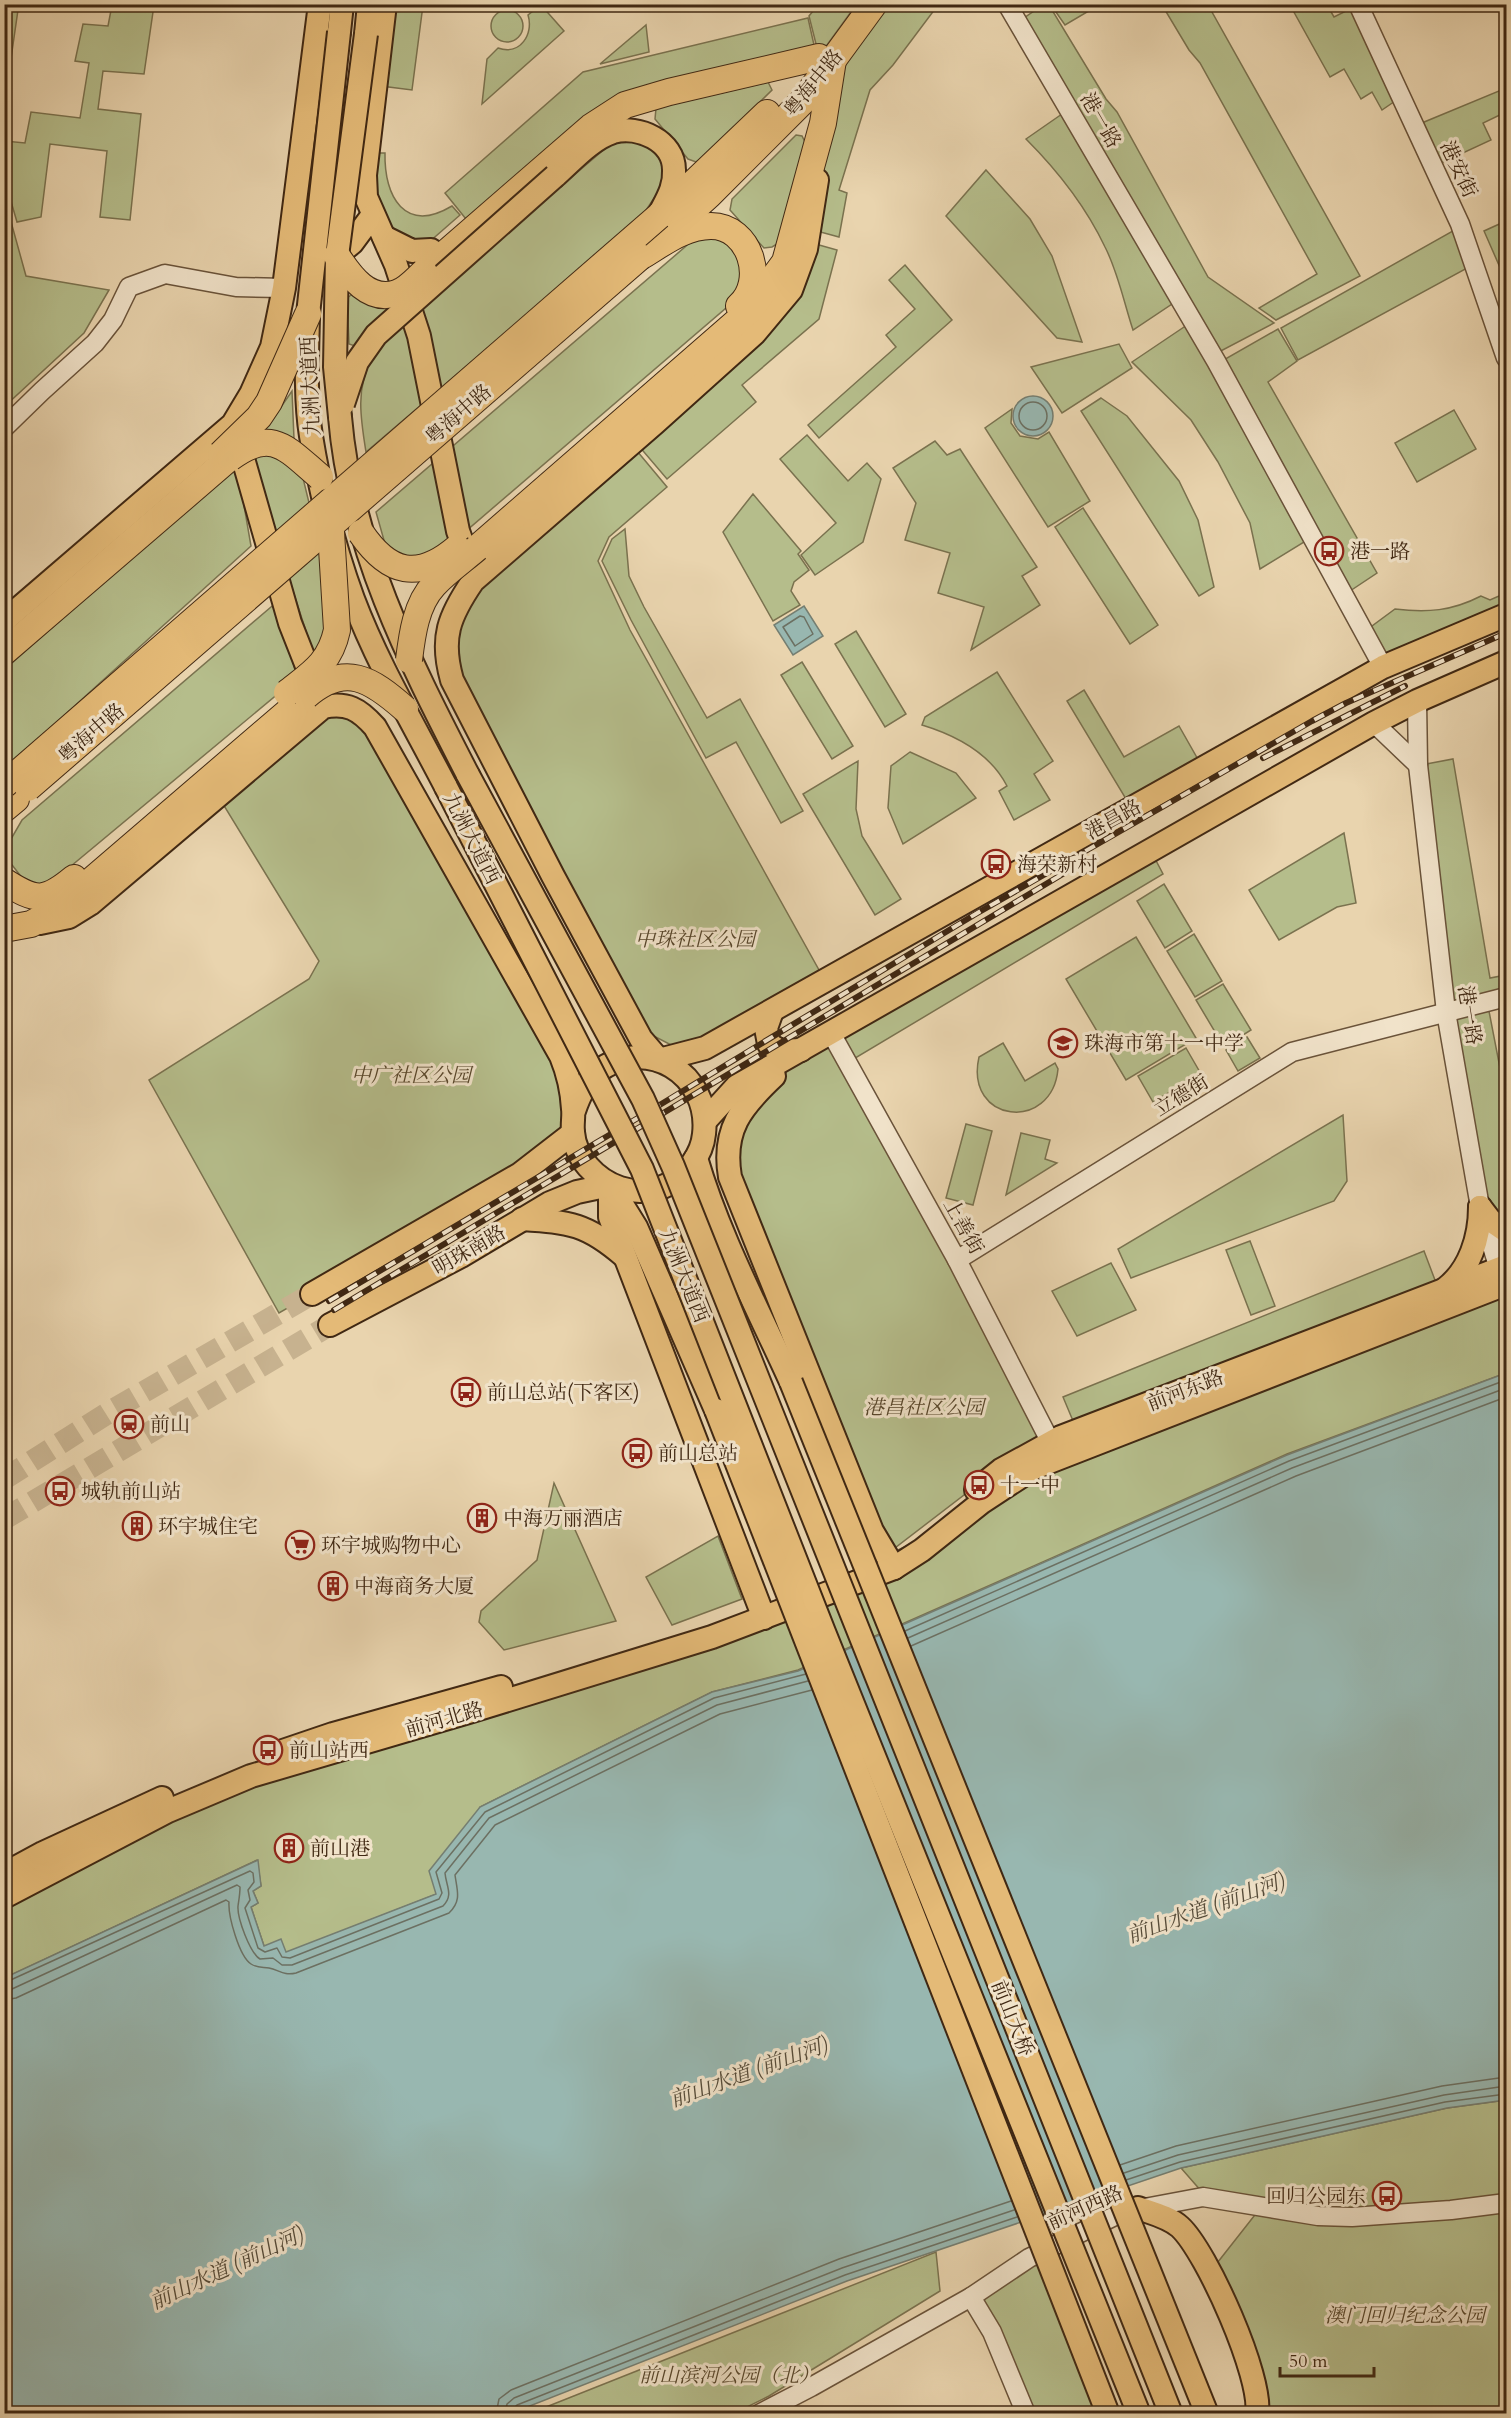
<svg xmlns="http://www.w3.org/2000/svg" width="1511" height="2418" font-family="Cardo,'Noto Serif SC',serif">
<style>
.green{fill:#b5bd8b;stroke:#7a724f;stroke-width:1.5}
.water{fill:#98b7b0;stroke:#757e71;stroke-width:1.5}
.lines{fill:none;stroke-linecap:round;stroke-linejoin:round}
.shore{stroke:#6c7062;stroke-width:1.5}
.major-tunnel{stroke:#c7b28f;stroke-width:22;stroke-dasharray:22 11;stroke-linecap:butt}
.minor-casing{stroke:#6a533a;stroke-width:21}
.major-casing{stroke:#402813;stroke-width:26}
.highway-casing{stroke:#402813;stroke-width:28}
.minor{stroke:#f1e3ca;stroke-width:18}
.major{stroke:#e4ba77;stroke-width:22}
.highway{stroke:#e4ba77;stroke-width:26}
.rail-casing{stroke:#402813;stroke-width:6}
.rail{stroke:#f1e3ca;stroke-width:4;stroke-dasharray:11;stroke-linecap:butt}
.major-bridge-casing{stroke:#402813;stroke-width:26;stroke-linecap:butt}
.highway-bridge-casing{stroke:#402813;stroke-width:28;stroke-linecap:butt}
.major-bridge{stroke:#e4ba77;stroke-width:22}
.highway-bridge{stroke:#e4ba77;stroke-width:26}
.labels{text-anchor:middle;stroke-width:6;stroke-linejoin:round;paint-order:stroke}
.street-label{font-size:20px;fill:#402813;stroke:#f1e3ca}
.poi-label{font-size:20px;fill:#402813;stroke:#f1e3ca;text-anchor:start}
.park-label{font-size:20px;font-style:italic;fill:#57462b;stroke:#f1e3ca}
.water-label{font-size:21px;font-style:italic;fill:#564c3a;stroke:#f1e3ca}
</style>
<rect width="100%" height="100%" fill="#e9d4ae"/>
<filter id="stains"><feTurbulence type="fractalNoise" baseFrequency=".00333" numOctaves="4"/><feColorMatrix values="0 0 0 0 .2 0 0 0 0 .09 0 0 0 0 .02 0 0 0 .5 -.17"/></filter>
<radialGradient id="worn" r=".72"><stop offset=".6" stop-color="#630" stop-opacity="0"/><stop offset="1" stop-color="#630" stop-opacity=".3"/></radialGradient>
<g class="green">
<polygon points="112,5 154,5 144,74 103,71 98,109 141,114 130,220 100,217 107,151 50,144 41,217 17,222 5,181 5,141 25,143 31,112 80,118 89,63 75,61 83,24 108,26"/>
<polygon points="389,5 423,5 412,90 381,86"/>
<path d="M541,5L564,31L482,104L487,59L498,48C520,56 534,34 528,15Z"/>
<polygon points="818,5 856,5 819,56 809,16"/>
<polygon points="879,5 938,5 893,65 870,90 839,190 847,193 839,237 813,230 837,61"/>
<polygon points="1043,5 1049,5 1106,99 1117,112 1208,277 1274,323 1217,353 1021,20"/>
<polygon points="1051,5 1099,5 1065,25"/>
<polygon points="1162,5 1208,5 1360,276 1276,320 1259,308 1317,274 1200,63 1189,50"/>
<polygon points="1290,5 1327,5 1334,17 1354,7 1398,99 1382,110 1372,92 1361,99 1344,69 1330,77"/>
<polygon points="5,8 18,10 5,100 4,8"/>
<circle cx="507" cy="26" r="16"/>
<polygon points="808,18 816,54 669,92 466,219 445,193 583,72"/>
<polygon points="646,25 649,52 600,64"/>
<polygon points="768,82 772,90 704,157 696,162 688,159 655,119 656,108"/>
<polygon points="1506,88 1506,112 1483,123 1491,140 1437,165 1417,125"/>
<path d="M1062,114L1175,302L1133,330C1124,303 1118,272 1105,247C1086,207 1057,170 1026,139Z"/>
<path d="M628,135L648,143L665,165L663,185L642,216L366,452C361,421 355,387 372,359C377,349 385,340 391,331L607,147Z"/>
<polygon points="796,135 802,136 806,144 782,241 772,247 764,248 730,210 732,199"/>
<path d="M375,153H385C384,197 405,234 452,206L460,215L428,243L401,240L378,213Z"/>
<polygon points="986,170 1030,219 1052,256 1082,342 1057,338 946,216"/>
<polygon points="5,200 26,276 109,290 84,333 5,406"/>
<polygon points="1506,221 1506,271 1502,272 1484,231"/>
<polygon points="1458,228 1471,266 1298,360 1281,328"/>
<polygon points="713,234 736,247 748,272 740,296 445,549 414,564 387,551 376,512 692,241"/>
<polygon points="812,243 837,250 819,319 742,385 756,402 667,479 638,445"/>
<polygon points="905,265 952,320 819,438 808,425 896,347 886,335 915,309 889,280"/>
<polygon points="354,293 389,307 389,311 355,346 349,344 347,298"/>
<polygon points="1190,323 1309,539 1260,569 1250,523 1218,462 1191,420 1132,362"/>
<polygon points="1278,329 1297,361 1268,382 1377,573 1347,593 1220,362"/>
<polygon points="1119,344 1132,368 1062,413 1031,367"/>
<polygon points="292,391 294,439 279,434 263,433"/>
<polygon points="1101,398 1127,416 1179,481 1198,520 1214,587 1199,596 1081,411"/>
<polygon points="1012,409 1011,423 1020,436 1038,439 1049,432 1090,501 1048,527 985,428"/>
<polygon points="1454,410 1476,449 1417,482 1395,443"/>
<polygon points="807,435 848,481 867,463 881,479 863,542 815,575 801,555 836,523 780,459"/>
<polygon points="935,441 947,455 960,449 1037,567 1022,576 1040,605 971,650 984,607 938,593 950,553 905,540 916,503 893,468"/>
<polygon points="632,445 667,487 609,537 598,561 630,630 824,979 704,1047 673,1046 646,1032 453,680 458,603"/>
<polygon points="266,454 288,458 303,478 328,581 330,629 315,659 250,458"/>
<polygon points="237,465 251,546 5,769 4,670"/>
<polygon points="753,494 801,551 798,554 809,570 794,582 791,591 800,605 773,621 723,532"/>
<polygon points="1083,508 1158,625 1130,644 1055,527"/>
<polygon points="625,529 629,576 644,607 707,718 740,699 803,811 781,823 736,742 706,758 631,620 602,561 612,539"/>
<path d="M1506,593V612L1386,662L1368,629L1395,609C1427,613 1452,611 1481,596L1490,600Z"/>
<polygon points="278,601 297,678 47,886 26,883 9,861 11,839 22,820"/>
<polygon points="856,631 906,714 885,727 835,644"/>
<polygon points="802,662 853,746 832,759 781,675"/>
<path d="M997,672L1053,761L1034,774L1050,800L1014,820L999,791L1007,786C990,753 955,735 922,725L925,717Z"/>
<polygon points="1084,690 1124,757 1179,726 1200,763 1129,804 1067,701"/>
<polygon points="360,700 561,1056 573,1133 520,1174 279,1313 149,1080 309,979 319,961 215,791 317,704"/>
<polygon points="910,752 956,773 976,798 903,844 888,808 891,766"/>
<polygon points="1453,759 1490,978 1506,975 1506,993 1449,1008 1421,765"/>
<polygon points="858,761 856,809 862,836 901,899 875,915 803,794"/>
<polygon points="1344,833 1356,903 1337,907 1279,940 1249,890"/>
<polygon points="1152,853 1163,874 852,1060 838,1035"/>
<polygon points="1164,884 1192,931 1165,948 1137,901"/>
<polygon points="1194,934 1222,981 1195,997 1167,951"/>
<polygon points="1136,937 1196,1038 1126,1080 1066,979"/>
<polygon points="1223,984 1251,1030 1224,1047 1196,1000"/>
<polygon points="1488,1006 1506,1099 1506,1228 1491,1218 1449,1016"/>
<polygon points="829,1037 1051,1443 1506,1268 1506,1373 1287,1454 798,1670 712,1692 480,1807 437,1894 286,1953 264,1946 251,1907 258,1903 253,1891 261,1886 257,1860 5,1978 5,1896 203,1796 671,1656 913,1543 1002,1473 998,1469 887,1554 729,1158 749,1104 804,1052"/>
<polygon points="1247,1037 1260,1058 1238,1071 1226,1050"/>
<path d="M1003,1043L1025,1081L1055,1063L1058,1069C1052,1133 964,1123 979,1057Z"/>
<polygon points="1186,1048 1201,1074 1153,1102 1138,1076"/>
<polygon points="1343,1115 1347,1181 1334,1201 1131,1278 1118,1249"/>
<polygon points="966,1124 992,1131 973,1205 946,1198"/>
<polygon points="1021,1133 1050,1140 1045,1159 1057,1163 1006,1195"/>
<polygon points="1250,1241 1275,1306 1251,1315 1226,1250"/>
<polygon points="1424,1251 1438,1288 1076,1428 1063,1397"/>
<polygon points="1111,1263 1136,1310 1077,1336 1052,1291"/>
<polygon points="554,1483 616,1621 504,1650 479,1622 481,1611 537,1560"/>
<polygon points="718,1536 742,1599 672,1625 646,1577"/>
<polygon points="1506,2100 1506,2198 1353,2214 1202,2192 1181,2168 1447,2108"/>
<polygon points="1506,2206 1506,2413 1260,2413 1214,2267 1258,2211"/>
<polygon points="936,2252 940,2291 769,2396 735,2413 531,2413"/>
<polygon points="1044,2258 1106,2413 1035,2413 972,2296"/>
</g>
<g class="water">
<circle cx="1033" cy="416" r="20"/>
<polygon points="804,606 823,636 793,655 774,625"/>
<polygon points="1506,1373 1506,2100 1447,2108 1181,2168 847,2281 512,2413 5,2413 4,1978 258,1860 261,1886 253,1891 258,1903 251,1907 264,1946 281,1939 286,1952 436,1894 429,1871 480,1807 712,1692 798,1671 1287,1455"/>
</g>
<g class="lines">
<g class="shore">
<circle cx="1033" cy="416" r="14"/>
<polygon points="800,616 804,617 813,634 795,646 783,627"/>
<polyline points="905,1631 1289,1461 1506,1380"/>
<polyline points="908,1638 1292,1468 1506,1388"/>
<polyline points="911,1646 1296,1476 1506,1397"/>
<polyline points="4,1983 250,1871 253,1873 254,1882 248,1890 250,1900 245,1908 258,1948 265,1952 277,1948 282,1957 290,1958 439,1899 442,1893 436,1872 485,1812 714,1698 806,1674"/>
<path d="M4,1991L12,1989L237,1885L240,1887C240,1894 239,1899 238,1906C237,1918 250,1953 260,1959L273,1958L282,1965H292L443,1906C454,1895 446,1886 445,1873L489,1818L717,1705L808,1681"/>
<path d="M4,2000L16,1998L226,1900L229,1902C228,1916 239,1956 251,1964C257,1968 262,1967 269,1968C279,1970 284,1976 296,1973L449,1913C462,1901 457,1890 455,1875L495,1825L720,1714L812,1690"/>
<polyline points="1120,2165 1176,2146 1442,2086 1506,2077"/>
<polyline points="1124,2173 1178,2155 1444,2095 1506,2086"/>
<polyline points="1126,2180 1180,2162 1445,2102 1506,2094"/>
<polyline points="496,2414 499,2399 511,2390 839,2259 1011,2201"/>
<polyline points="505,2414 507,2404 514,2398 842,2268 1014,2210"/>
<polyline points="512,2414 513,2409 517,2405 845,2275 1017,2217"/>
</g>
<g class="major-tunnel">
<polyline points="4,1479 111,1411 312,1294"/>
<polyline points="4,1519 330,1325"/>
</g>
<g class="minor-casing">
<g id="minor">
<polyline points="1007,4 1216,361 1383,667"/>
<polyline points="1358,4 1460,224 1506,358"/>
<polyline points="4,428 42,391 95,343 113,320 129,287 165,274 236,287 284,288"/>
<polyline points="1417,701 1418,765 1446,1012 1480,1207 1499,1269"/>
<polyline points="1374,723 1418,765"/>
<polyline points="831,1033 957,1260 1051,1443"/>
<polyline points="957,1260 1292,1052 1506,997"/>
<polyline points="971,2297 992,2332 1026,2414"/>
<polyline points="759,2414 811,2387 971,2297 1029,2258 1123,2212 1203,2197 1318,2216 1352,2217 1451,2210 1506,2203"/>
</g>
</g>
<g class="major-casing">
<g id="major">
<polyline points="385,4 365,175 366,197 396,265 419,336 458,531 470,565"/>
<polyline points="339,32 342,4"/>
<polyline points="366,34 369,4"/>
<path d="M555,176C572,161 591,139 613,132C639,125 674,141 674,170C675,187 667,199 660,213"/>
<polyline points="384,237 412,251 431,250"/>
<polyline points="326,264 352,243 372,216"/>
<path d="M308,318C307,357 305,398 311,436C320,491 334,547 353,599C378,665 414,725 446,787"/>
<path d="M340,417C351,548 409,660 468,775"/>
<polyline points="236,434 290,623 316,689"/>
<polyline points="4,621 233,424 251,394 272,347 284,288 320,4"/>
<path d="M40,923L69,917L90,904L323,707C347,702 359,709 375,727L561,1056C568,1073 572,1090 573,1109C574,1116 572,1124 573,1132C575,1158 596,1180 620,1188C636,1193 654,1192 669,1184C687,1174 702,1155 704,1134C711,1074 646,1034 597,1072C585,1082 579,1096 574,1111"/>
<polyline points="772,1011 766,1028 769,1044 780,1051 801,1050"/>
<path d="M659,1060L641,1039L553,876L452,680C440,638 449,616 473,581L655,423L755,333L791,290L806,249L817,180"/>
<polyline points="659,1060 705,1048 1383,667 1506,615"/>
<path d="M774,1076C741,1107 722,1130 730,1177L872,1531L894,1568"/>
<polyline points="706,1120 737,1086 1374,723 1417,701 1506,662"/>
<path d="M696,1158C719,1236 758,1309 791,1382"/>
<polyline points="610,1185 610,1217 764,1618"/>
<polyline points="610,1185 636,1227 716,1410"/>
<polyline points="1480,1207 1490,1220 1506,1231"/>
<path d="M522,1219C570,1222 587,1224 624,1256"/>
<path d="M1445,1289C1470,1270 1480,1237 1480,1207"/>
<polyline points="312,1294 520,1174 573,1133"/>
<polyline points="330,1325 461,1256 550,1203 577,1192 610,1185"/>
<polyline points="976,1490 1001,1470 1061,1437 1506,1266"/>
<polyline points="280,1752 333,1734 501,1687"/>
<polyline points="4,1874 43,1853 162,1798"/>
<polyline points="4,1897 168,1811 251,1776 472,1711 712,1637 894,1568 922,1550 982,1502 1034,1468 1506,1284"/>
<path d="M1138,2208C1152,2213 1169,2217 1180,2227C1207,2252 1263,2378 1257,2414"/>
</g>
</g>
<g class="highway-casing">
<g id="highway">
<polyline points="659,216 767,113"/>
<polyline points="667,233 709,195 803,101 874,4"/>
<path d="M640,257C662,244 684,226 711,226C750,226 767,281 739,306"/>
<polyline points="424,272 591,127 625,105 669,92 819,57"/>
<polyline points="477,548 749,311 785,262 823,123 833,60"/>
<polyline points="4,652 227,460"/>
<polyline points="4,809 16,799"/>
<path d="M4,881C36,902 45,902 74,878"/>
<polyline points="4,929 31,924 57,910 297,704"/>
</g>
</g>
<use href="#minor" class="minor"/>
<use href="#major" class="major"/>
<use href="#highway" class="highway"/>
<g class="rail-casing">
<g id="rail">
<polyline points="1263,758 1405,686"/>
<polyline points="329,1301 653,1109 974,915 1312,721 1346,703 1506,633"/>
<polyline points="334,1310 1071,869"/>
</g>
</g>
<use href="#rail" class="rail"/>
<g class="major-bridge-casing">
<g id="major-bridge">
<polyline points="308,314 339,32"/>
<polyline points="343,404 357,362 376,335 555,176"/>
<polyline points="340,417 335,367 337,256 366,34"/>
<polyline points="468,775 643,1099 673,1166 1171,2414"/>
<polyline points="446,787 642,1169 824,1632 1139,2414"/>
<polyline points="791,1382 1207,2414"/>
<polyline points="716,1410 1108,2414"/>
</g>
</g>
<g class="highway-bridge-casing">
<g id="highway-bridge">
<path d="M337,256C350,276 369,303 397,293C408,289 416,279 424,272"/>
<polyline points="221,454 259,417 269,402 308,314"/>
<path d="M230,458C272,427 286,448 320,477"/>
<path d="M361,533C389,574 418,581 457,548"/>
<path d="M409,660C412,635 416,604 434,585C447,571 463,560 477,548"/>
<path d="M287,693C312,673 330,663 337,630L331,532"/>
<path d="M306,696C345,662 371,679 405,709"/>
<polyline points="4,785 659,216"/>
<polyline points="28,788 640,257"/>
</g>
</g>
<use href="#major-bridge" class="major-bridge"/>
<use href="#highway-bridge" class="highway-bridge"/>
</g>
<defs>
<g id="bus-ring" transform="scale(1.5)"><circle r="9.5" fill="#f1e3ca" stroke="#8f2418" stroke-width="1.5"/><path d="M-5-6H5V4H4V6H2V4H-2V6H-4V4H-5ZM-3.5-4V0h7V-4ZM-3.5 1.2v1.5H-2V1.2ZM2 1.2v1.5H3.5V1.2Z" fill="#8f2418"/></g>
<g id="school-ring" transform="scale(1.5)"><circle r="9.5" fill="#f1e3ca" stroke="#8f2418" stroke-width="1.5"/><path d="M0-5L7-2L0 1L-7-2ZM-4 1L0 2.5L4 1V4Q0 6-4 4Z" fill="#8f2418"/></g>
<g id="station-ring" transform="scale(1.5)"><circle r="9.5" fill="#f1e3ca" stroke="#8f2418" stroke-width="1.5"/><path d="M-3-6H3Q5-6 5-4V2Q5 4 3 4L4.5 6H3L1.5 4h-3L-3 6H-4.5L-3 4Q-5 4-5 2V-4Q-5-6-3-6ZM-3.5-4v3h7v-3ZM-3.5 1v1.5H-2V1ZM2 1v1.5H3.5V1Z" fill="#8f2418"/></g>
<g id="building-ring" transform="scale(1.5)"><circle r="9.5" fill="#f1e3ca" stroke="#8f2418" stroke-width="1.5"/><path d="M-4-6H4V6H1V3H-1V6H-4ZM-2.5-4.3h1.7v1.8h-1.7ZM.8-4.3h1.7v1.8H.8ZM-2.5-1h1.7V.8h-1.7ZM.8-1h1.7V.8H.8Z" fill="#8f2418"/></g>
<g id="supermarket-ring" transform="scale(1.5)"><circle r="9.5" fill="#f1e3ca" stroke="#8f2418" stroke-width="1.5"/><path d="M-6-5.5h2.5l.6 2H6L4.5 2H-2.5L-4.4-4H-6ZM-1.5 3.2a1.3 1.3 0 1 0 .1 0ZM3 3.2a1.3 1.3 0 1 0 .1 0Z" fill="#8f2418"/></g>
</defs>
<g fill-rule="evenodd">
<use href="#bus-ring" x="1329" y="551"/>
<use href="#bus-ring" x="996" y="864"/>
<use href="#school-ring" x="1063" y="1043"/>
<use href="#bus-ring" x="466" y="1392"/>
<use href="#station-ring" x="129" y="1424"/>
<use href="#bus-ring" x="637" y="1453"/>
<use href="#bus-ring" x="979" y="1485"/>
<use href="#bus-ring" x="60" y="1491"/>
<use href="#building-ring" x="482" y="1518"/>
<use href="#building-ring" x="137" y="1526"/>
<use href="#supermarket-ring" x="300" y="1545"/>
<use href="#building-ring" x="333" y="1586"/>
<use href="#bus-ring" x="268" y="1750"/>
<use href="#building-ring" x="289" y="1848"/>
<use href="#bus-ring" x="1387" y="2196"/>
</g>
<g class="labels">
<g class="street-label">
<text transform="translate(813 83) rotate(-51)" y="7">粤海中路</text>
<text transform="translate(1101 120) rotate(60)" y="7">港一路</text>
<text transform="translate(1459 169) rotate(65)" y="7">港安街</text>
<text transform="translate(310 386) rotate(-93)" y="7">九洲大道西</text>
<text transform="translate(458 414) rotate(-41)" y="7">粤海中路</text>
<text transform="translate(91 733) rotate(-41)" y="7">粤海中路</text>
<text transform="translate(1113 819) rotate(-29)" y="7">港昌路</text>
<text transform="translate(472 838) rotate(63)" y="7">九洲大道西</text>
<text transform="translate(1470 1015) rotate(81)" y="7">港一路</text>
<text transform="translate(1181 1095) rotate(-32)" y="7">立德街</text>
<text transform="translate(964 1226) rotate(61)" y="7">上善街</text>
<text transform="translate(469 1250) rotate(-30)" y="7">明珠南路</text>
<text transform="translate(684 1275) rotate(68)" y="7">九洲大道西</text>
<text transform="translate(1185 1390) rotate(-21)" y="7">前河东路</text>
<text transform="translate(444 1719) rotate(-16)" y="7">前河北路</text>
<text transform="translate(1013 2018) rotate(68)" y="7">前山大桥</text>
<text transform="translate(1085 2207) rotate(-24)" y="7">前河西路</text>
</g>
<g class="poi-label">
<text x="1350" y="558">港一路</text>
<text x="1017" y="871">海荣新村</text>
<text x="1084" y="1050">珠海市第十一中学</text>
<text x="487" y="1399">前山总站(下客区)</text>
<text x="150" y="1431">前山</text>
<text x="658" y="1460">前山总站</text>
<text x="1000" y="1492">十一中</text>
<text x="81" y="1498">城轨前山站</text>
<text x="503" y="1525">中海万丽酒店</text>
<text x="158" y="1533">环宇城住宅</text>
<text x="321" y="1552">环宇城购物中心</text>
<text x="354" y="1593">中海商务大厦</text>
<text x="289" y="1757">前山站西</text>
<text x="310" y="1855">前山港</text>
<text x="1366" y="2203" text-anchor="end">回归公园东</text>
</g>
<g class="park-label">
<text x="695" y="946">中珠社区公园</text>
<text x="411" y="1082">中广社区公园</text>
<text x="924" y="1414">港昌社区公园</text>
<text x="1405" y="2322">澳门回归纪念公园</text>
<text x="729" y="2382">前山滨河公园（北）</text>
</g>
<g class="water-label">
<text transform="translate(1206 1908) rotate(-20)" y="7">前山水道 (前山河)</text>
<text transform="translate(749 2072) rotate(-20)" y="7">前山水道 (前山河)</text>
<text transform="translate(227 2268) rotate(-25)" y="7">前山水道 (前山河)</text>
</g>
</g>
<rect width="1511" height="2418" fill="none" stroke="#e9d4ae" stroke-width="24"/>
<rect x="6" y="6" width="1499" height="2406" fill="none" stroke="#402813" stroke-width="3"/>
<rect x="12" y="12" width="1487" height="2394" fill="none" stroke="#402813" stroke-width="1.5"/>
<path d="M1280 2367v9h94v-9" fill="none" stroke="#402813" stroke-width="3"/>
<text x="1289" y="2367" font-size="18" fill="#402813" stroke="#f1e3ca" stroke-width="4.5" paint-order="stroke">50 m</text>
<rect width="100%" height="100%" filter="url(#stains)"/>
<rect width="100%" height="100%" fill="url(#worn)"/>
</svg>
